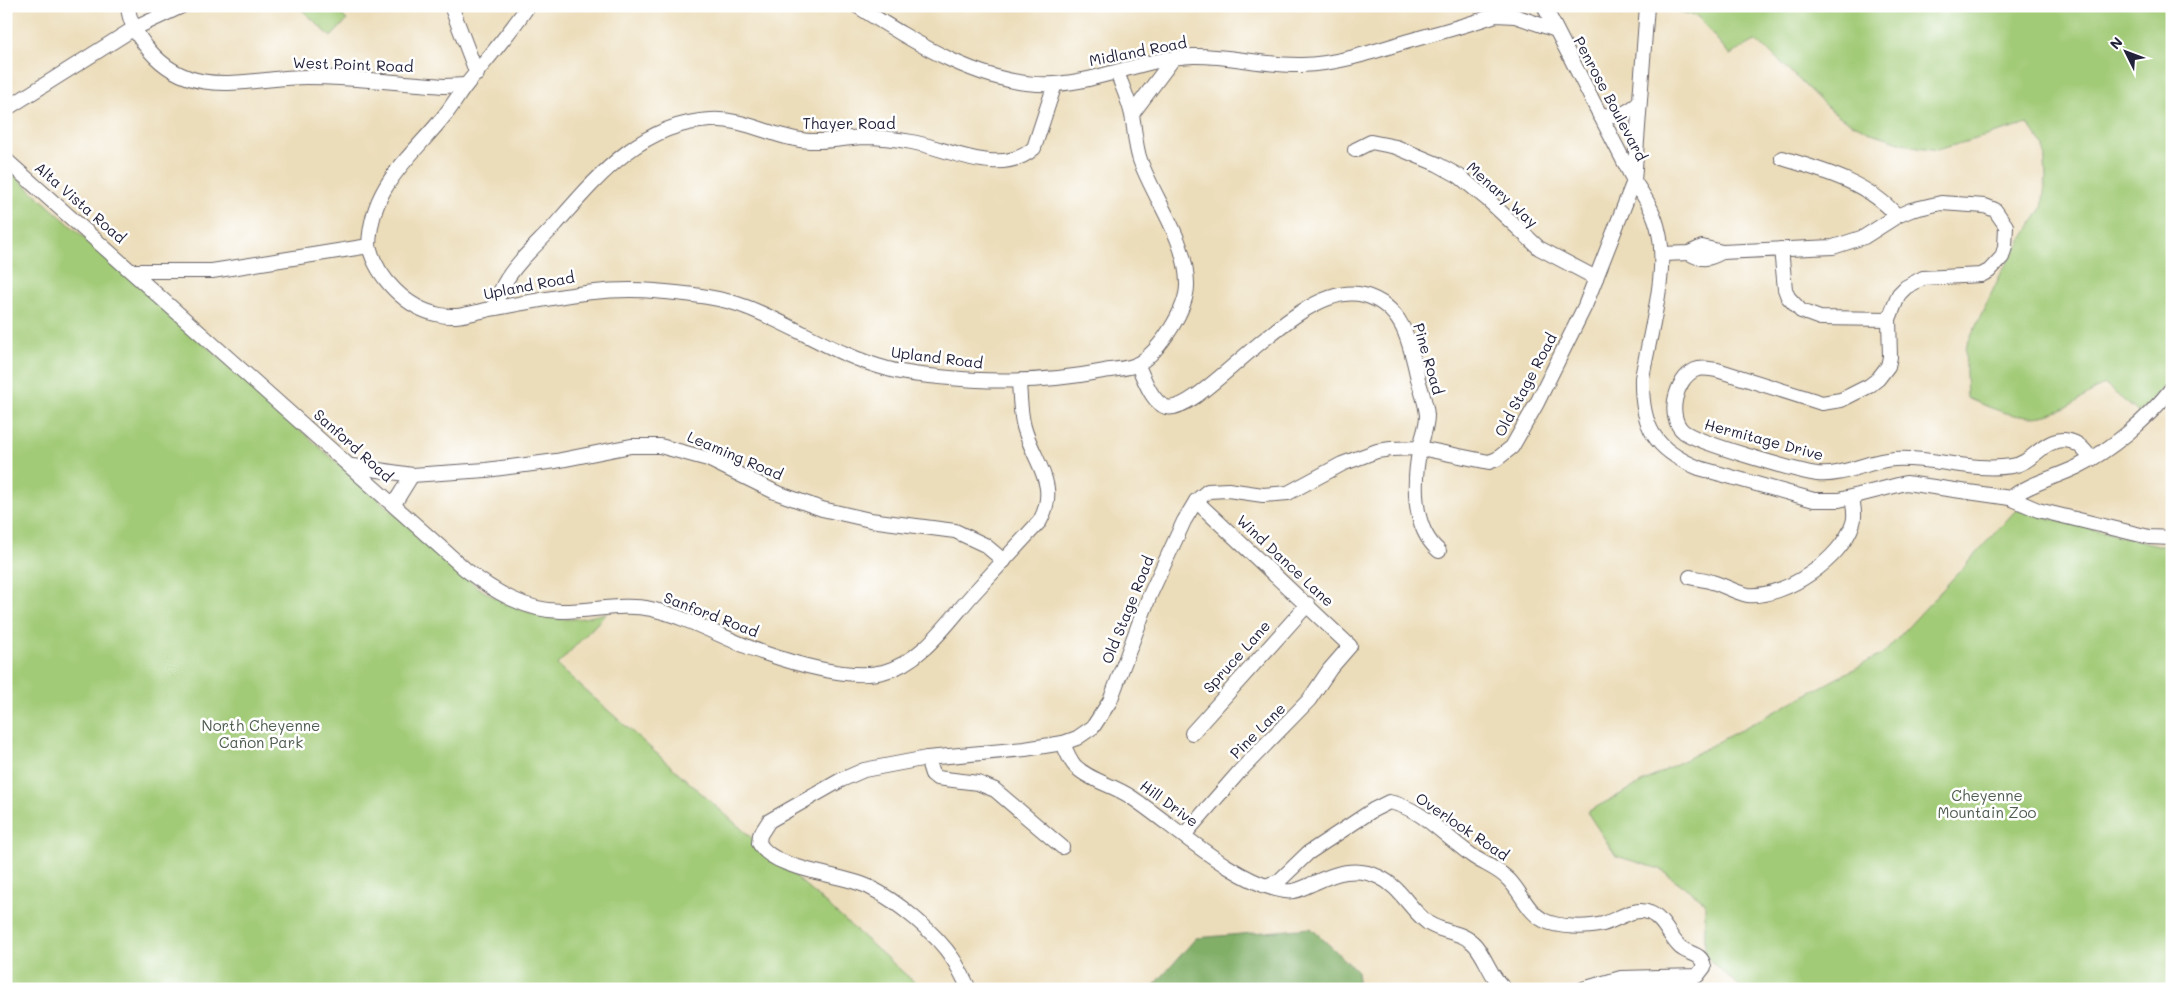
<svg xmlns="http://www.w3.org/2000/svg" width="2178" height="995" font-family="Mali,sans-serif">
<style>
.green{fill:#a2cb77;stroke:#627659}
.forest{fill:#81af68;stroke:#526852}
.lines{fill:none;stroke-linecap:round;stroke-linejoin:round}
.minor-casing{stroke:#696367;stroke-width:16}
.minor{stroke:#fff;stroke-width:14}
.labels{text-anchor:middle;stroke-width:5;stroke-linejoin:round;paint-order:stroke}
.street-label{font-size:15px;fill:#22223b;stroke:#fff}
.park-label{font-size:15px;fill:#4f5d50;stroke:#fff}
</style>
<rect width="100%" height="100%" fill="#fff"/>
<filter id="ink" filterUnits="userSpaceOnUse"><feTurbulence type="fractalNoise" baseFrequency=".02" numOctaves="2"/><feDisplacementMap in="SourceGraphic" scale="10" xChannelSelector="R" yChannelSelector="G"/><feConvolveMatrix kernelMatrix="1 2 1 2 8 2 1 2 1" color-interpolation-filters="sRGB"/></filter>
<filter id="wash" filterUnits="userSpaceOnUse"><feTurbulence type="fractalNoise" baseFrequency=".0096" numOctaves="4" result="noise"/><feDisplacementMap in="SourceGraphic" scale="20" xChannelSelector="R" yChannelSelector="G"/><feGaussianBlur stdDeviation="1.12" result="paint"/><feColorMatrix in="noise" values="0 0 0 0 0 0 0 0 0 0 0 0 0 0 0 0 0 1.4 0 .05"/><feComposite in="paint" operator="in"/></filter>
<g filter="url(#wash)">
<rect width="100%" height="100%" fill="#ecddba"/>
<g class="green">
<polygon points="332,6 347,20 331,37 299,7"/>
<path d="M1662,6H2172V378L2139,413L2104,384C2046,424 2031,426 1967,398L1965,349L2002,271L2042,208L2046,178L2044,146L2028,124L1937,150L1912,146L1872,133L1842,118L1827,107L1770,52L1755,41L1730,55L1698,17Z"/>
<path d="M6,168L477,587C503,603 540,621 572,619C583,619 596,615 607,613L557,665L922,989H6Z"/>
<polygon points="2016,510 2158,545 2172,545 2172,989 1743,989 1711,962 1705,954 1705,902 1660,869 1616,856 1587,812 1884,653"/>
</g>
<polygon class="forest" points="1311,928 1357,971 1359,989 1151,989 1196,938"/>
</g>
<g filter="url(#ink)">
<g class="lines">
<g class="minor-casing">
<g id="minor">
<path d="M128,6C129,23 138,37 149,50C193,102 249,77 307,77C352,77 398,83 444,86L466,85"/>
<polyline points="451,6 477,74"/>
<path d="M857,6C912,41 987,89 1055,84C1102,81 1146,58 1193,56C1229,55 1266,66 1302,65C1336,64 1369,53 1402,43C1433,34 1465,26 1496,15L1515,16L1556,30"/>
<path d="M1544,6L1634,181C1645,197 1655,213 1659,233C1668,273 1649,337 1642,378C1641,426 1654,450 1699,468L1814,500H1839L1906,483L2010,498L2038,510L2149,537L2172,538"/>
<polyline points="6,109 133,29 182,6"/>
<polyline points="1132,114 1173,59"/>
<path d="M1599,114C1617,118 1626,114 1639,103"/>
<polyline points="1355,150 1371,142 1396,147 1437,164 1459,176 1487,199 1539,248 1596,278"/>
<path d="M1782,158C1822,170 1869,183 1897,216"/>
<path d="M6,160L465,569C493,591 527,612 564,611C593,611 623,603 651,609C691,618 726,640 764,653C796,664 849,680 883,672C921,663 948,622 973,594C995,570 1017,546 1040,521C1060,484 1034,463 1024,427C1020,412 1020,397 1019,381"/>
<path d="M369,246C377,278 407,309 440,315C461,319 476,311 496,308C549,299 601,286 655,291C685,294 718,296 746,307C794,325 837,356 888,369C904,374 921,375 939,377C995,383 1049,382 1104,371C1114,369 1129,369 1138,364C1160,351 1188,308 1187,283C1186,238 1155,201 1140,160C1135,145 1135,131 1132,115C1129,101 1122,86 1117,72"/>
<polyline points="1781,249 1785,289 1788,297 1801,311 1820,318 1889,319"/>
<path d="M1689,253C1702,261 1709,259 1722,252"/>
<path d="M1662,254L1689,253L1702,247L1722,252L1833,247L1864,237L1897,216L1911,210L1941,203L1985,206L1995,210L2006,226L2005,247L2002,257L1989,271L1981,275L1923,278L1906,287L1899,294L1889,319L1890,357L1888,366L1878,379L1869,386L1841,400L1822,403L1717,370C1709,369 1702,367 1695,370C1675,379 1666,418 1684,432C1699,443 1796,471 1817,474C1844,477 1868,460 1895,459C1934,457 1972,472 2012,466C2033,463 2042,440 2064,440C2078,441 2083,449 2091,458"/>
<path d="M132,271H212L369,246C371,184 410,159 445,115C453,105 459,94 467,84C488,58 509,34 528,6"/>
<path d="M493,308C497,300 500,292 504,284C516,262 539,243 556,224C598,176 642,123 711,120C746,118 775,139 810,141C827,142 845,138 863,137C879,137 896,139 912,142C950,149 1001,178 1034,148L1055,84"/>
<path d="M1137,364C1144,377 1151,402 1166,407C1201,417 1299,277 1364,295C1404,306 1410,344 1418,379C1421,390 1426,403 1427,415C1427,428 1422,437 1420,448C1413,481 1412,528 1439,551"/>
<polyline points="352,466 412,475 486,470 556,461 631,446 660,446 708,459 775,492 822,509 870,520 955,531 985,545 1004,561"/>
<path d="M2010,498C2031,483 2054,478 2077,467C2111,450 2148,419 2172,388"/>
<polyline points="394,504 412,475"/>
<path d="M1690,577C1697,579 1705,579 1712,582C1724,585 1736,593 1748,595C1785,598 1842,559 1853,523C1856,515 1853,506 1852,497"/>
<polyline points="1192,733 1308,604"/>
<path d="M1063,743C1066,751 1069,759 1075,766C1090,781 1114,785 1131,797C1173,825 1236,884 1285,891C1295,893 1305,887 1314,883C1335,873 1356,866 1379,877C1401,887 1409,909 1428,923C1442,933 1463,931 1475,945C1487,959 1490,977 1505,989"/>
<polyline points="927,758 932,774 937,778 978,783 995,790 1062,847"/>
<polyline points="1184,835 1239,772 1309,700 1330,669 1350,646 1196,501"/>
<path d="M1265,886L1279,881L1308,853L1373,810L1389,802C1422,808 1447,839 1474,857C1486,865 1499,869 1509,880C1521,892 1527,911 1543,920C1558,928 1587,928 1603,924C1617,920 1635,906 1650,913C1664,919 1669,937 1680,947C1689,955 1702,952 1704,967L1697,976L1621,978L1583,989"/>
<path d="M969,989C964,979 959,968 953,959C936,933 897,901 869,887C840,873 774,871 759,843L760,835L769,821L841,780L864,770L927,758L1025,749L1063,743L1077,738L1093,727L1110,701L1149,597L1184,521L1196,501L1208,491L1228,490L1263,495L1288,493L1342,464L1377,451L1391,449L1420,448L1489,462L1497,459L1512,447L1537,403L1585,306L1634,181L1647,6"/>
</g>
</g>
<use href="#minor" class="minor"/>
</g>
</g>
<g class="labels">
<g class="street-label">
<text transform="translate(1138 52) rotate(-11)" y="5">Midland Road</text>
<text transform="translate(353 65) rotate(2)" y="5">West Point Road</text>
<text transform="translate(1610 99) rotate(62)" y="5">Penrose Boulevard</text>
<text x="849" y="129">Thayer Road</text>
<text transform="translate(1502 195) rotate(42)" y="5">Menary Way</text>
<text transform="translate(80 203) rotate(41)" y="5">Alta Vista Road</text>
<text transform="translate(529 286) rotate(-11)" y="5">Upland Road</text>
<text transform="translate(937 358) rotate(7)" y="5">Upland Road</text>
<text transform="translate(1428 359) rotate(74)" y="5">Pine Road</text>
<text transform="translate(1526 385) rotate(-62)" y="5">Old Stage Road</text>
<text transform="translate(1764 440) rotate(15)" y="5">Hermitage Drive</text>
<text transform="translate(353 446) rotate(42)" y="5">Sanford Road</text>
<text transform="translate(735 456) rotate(23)" y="5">Leaming Road</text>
<text transform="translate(1285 561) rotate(43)" y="5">Wind Dance Lane</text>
<text transform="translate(1128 610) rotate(-68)" y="5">Old Stage Road</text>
<text transform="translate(711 615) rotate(21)" y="5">Sanford Road</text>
<text transform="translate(1237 657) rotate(-48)" y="5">Spruce Lane</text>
<text transform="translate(1258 731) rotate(-45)" y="5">Pine Lane</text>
<text transform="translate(1169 804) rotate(36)" y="5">Hill Drive</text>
<text transform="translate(1462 827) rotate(34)" y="5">Overlook Road</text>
</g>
<g class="park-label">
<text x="261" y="731">North Cheyenne<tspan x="261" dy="17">Cañon Park</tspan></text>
<text x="1987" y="801">Cheyenne<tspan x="1987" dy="17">Mountain Zoo</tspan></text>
</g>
</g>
<rect width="2178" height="995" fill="none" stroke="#fff" stroke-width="25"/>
<g transform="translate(2126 52) rotate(312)" stroke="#ffffff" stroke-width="4" paint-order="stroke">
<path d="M0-4L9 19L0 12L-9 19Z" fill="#22223b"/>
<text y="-8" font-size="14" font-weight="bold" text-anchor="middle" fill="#22223b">N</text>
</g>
</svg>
